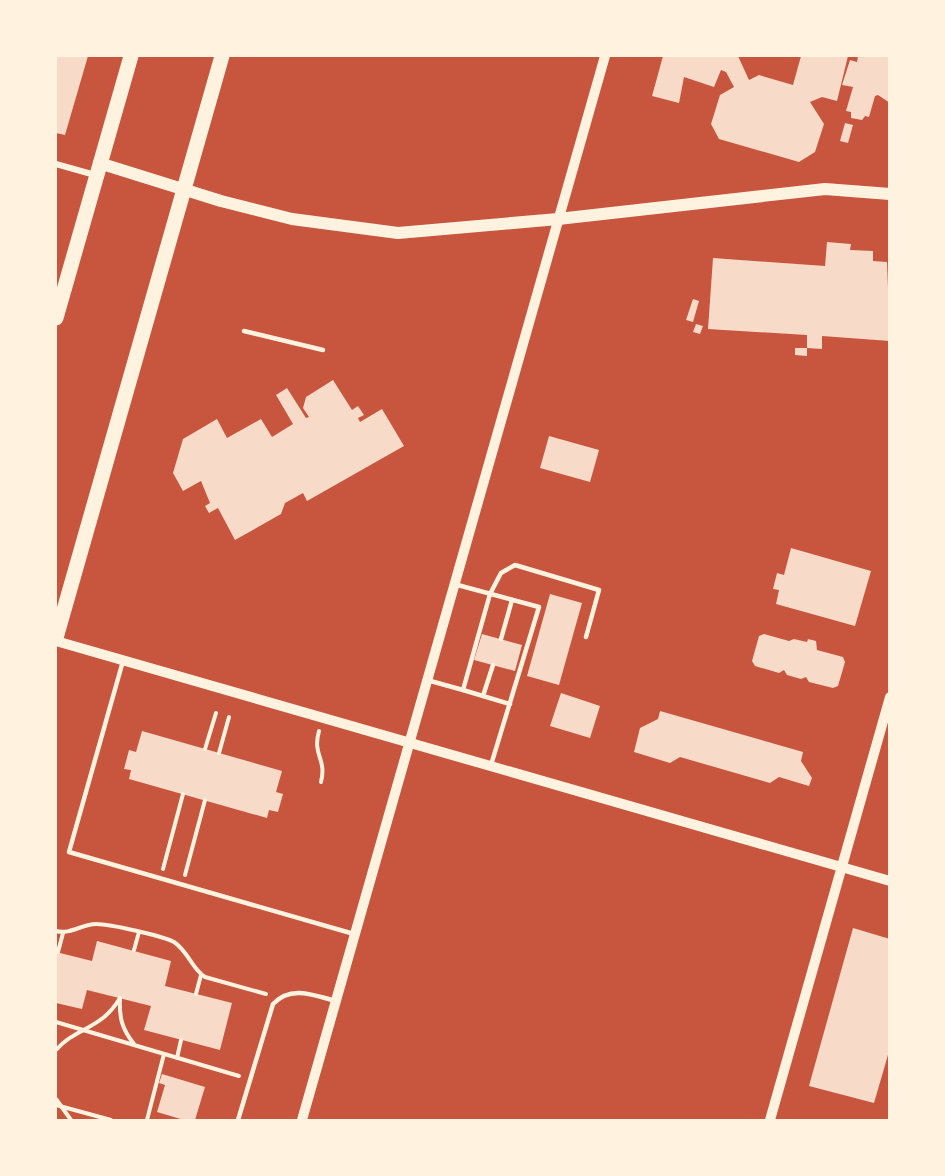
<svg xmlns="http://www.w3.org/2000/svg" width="945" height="1176" font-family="Helvetica,sans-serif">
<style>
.building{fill:#f7dbc8}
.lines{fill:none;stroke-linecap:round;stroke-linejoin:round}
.path{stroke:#fff3e0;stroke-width:4}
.service{stroke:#fff3e0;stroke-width:4.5}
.minor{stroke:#fff3e0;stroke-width:6}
.tertiary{stroke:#fff3e0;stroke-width:10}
.secondary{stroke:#fff3e0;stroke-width:12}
.primary{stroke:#fff3e0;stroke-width:15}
</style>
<rect width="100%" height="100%" fill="#c8553d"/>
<g class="building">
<polygon points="56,56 88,56 65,135 56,133"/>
<polygon points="663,56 738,56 749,80 759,75 793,85 801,56 848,56 837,101 822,97 810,102 824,124 815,152 799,162 719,139 711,124 720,95 734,87 726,72 721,70 714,87 684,77 679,103 652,96"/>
<polygon points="858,56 890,56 890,103 878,95 875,96 869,117 865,116 862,120 851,118 851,112 846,111 853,87 842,85 850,60 857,62"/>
<polygon points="845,123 853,125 848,143 840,141"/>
<polygon points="827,242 851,244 850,250 873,251 873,261 887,262 890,341 822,336 822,349 807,348 807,335 708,329 713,258 825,266"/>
<polygon points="693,299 699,301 693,322 686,320"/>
<polygon points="696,324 703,326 700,334 693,332"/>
<polygon points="795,348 807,348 807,356 795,355"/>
<polygon points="333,380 352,410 358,406 364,415 358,418 360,422 382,409 404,446 307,501 303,493 285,503 281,514 235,540 218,508 209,513 205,506 210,503 201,481 183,491 173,473 183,439 217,419 227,438 261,419 272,437 293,424 276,395 287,388 306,418 309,417 303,408 306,397"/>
<polygon points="549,436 599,450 590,482 540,468"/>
<polygon points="791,548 871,571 855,626 776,604 779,590 773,589 777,573 784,575"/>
<polygon points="550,594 582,603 559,685 527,676"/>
<polygon points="482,634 522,645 515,671 474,660"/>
<polygon points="764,634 789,641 794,639 807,642 808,639 816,641 817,650 843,657 845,662 838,686 833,688 809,682 806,677 801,679 787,675 784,670 779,673 755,666 752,661 759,636"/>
<polygon points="561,693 600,706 590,738 550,726"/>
<polygon points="660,711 803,752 801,761 812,778 809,786 779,777 770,783 680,757 670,763 634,752 640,728 658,719"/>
<polygon points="142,731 282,771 276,792 283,794 278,812 269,810 267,818 129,779 131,770 124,769 129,750 136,752"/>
<polygon points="853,928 890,939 890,1048 874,1103 809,1086"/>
<polygon points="97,941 171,961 165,986 232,1003 220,1050 144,1030 151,1006 87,990 82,1009 56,1003 56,952 92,961"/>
<polygon points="162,1074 205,1087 195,1120 184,1120 157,1112 165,1085 159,1083"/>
</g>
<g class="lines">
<g class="path">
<path d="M319,731C312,756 327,758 321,782"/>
<polyline points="205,749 216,713"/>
<polyline points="219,753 229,717"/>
<polyline points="163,869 183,794"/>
<polyline points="185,875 205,800"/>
<path d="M56,931C70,935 82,924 96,924C110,924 163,936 174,942C188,951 192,969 205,977L266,994"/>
<polyline points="134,950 139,932"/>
<polyline points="58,952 63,933"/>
<polyline points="196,994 201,975"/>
<polyline points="56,1022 239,1076"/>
<path d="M56,1050C76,1027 101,1030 120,998C119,1018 122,1029 134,1044"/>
<polyline points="177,1058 181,1040"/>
<polyline points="56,1099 71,1120"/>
<polyline points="56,1105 111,1120"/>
<polyline points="147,1120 164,1054"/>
</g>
<g class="service">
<polyline points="244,331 323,350"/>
<polyline points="454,584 539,607 491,765"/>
<polyline points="501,639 512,600"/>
<polyline points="123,661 69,852 354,934"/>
<polyline points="427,680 463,690 490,594 501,573 515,565 599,590 586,637"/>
<polyline points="463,690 510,704"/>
<polyline points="483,696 493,665"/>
<path d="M238,1120L273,1004C291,985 313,995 336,1001"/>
</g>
<polyline class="minor" points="56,164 95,175"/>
<g class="tertiary">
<polyline points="56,641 890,881"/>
<polyline points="302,1120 605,56"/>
<polyline points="770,1120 890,697"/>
</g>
<polyline class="secondary" points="99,163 221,201 292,219 398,233 558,219 825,189 890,194"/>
<g class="primary">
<polyline points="56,318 131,56"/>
<polyline points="56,638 222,56"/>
</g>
</g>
<rect width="945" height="1176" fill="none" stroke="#fff3e0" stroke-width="114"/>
</svg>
